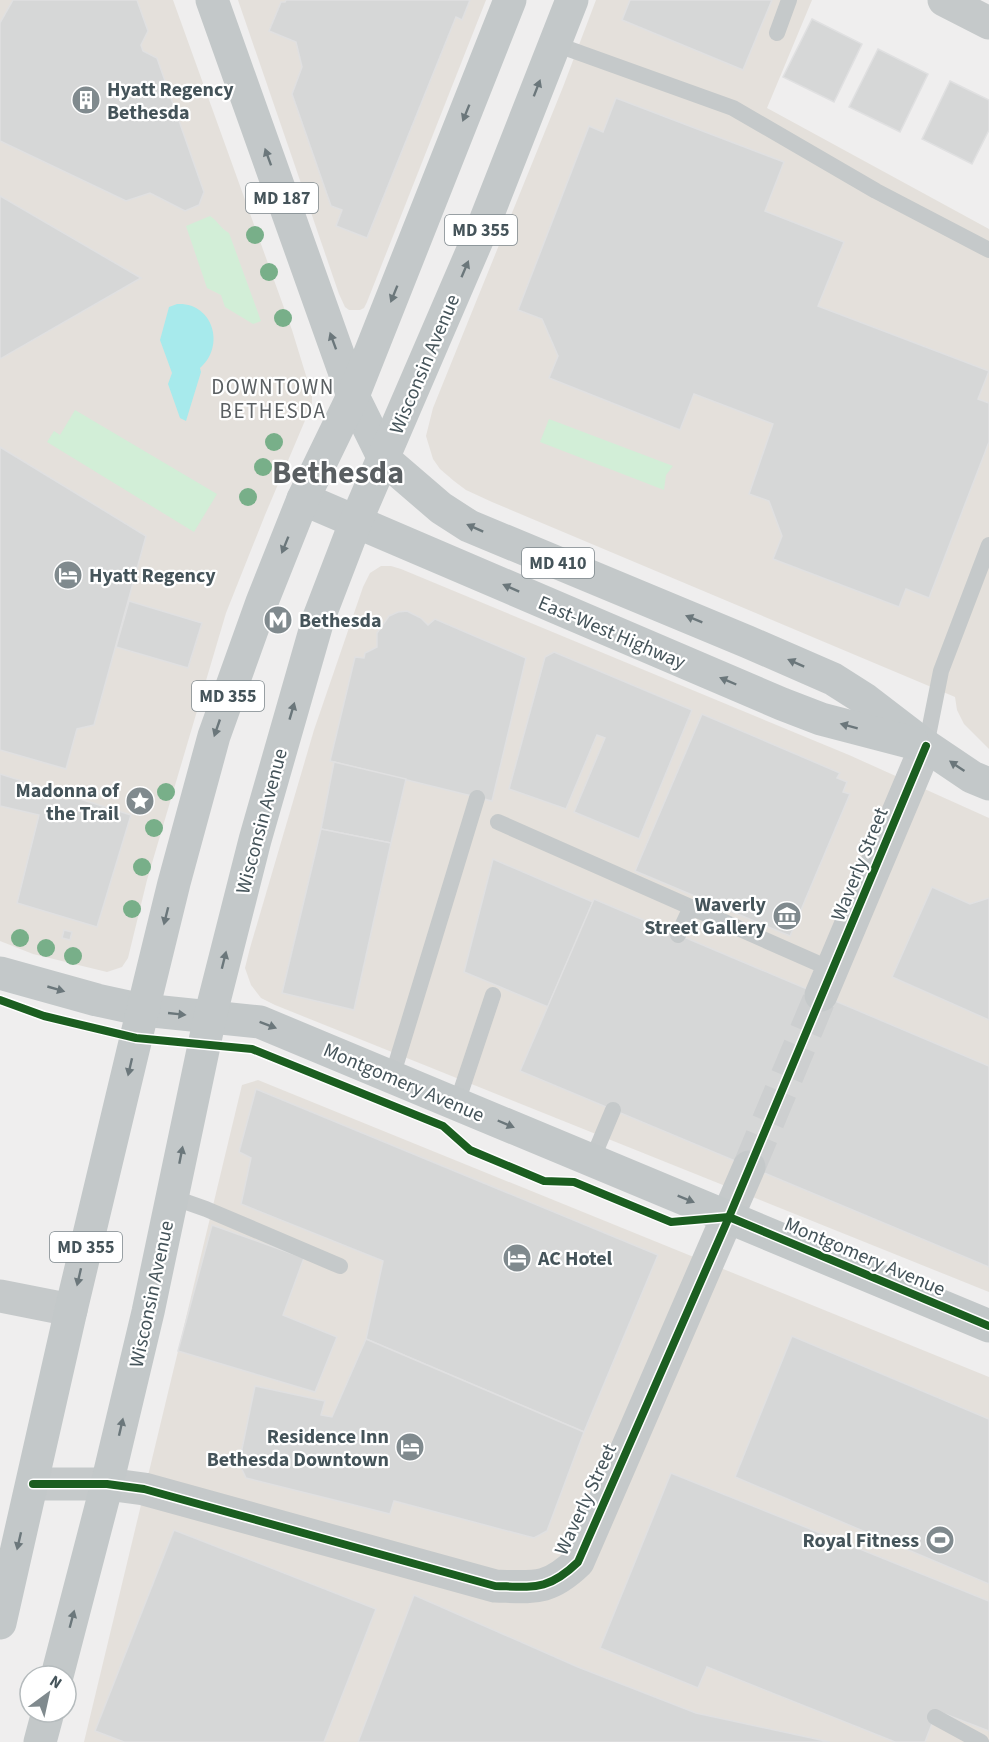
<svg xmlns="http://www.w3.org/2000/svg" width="989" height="1742" font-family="'Source Sans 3',sans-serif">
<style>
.commercial{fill:#e4e0db}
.green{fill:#d2eed7}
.water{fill:#a7eaec}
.building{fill:#d6d7d7;stroke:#e0e0e1;stroke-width:1.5}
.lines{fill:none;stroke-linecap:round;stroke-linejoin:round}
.street-tunnel{stroke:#cdcfd0;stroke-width:33;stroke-dasharray:33 16;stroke-linecap:butt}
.lane{stroke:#c5c9ca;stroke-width:16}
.street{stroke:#c5c9ca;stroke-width:33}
.primary{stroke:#c3c8c9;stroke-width:33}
.cycleway-casing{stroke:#fff;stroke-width:11}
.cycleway{stroke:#1b5e20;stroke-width:8}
.tree{fill:#78af89}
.oneway{fill:#6b777b}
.labels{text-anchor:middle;stroke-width:4.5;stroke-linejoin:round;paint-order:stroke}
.shield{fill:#fff;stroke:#7d878c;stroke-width:1.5}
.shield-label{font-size:18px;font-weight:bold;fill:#45545a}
.poi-label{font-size:20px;font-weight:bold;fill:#45545a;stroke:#fff;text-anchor:start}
.street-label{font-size:20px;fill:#45545a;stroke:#fff}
.neighbourhood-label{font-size:21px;letter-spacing:1.5px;fill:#5a5f62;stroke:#fff}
.town-label{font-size:32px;font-weight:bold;fill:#5a5f62;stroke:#fff}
</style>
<rect width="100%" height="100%" fill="#efeeee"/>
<g class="commercial">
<polygon points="0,0 173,0 292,330 312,395 312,404 265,515 226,613 147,880 128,958 122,967 107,972 33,954 0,941"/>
<polygon points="238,0 486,0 367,302 364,308 360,310 349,310 345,307 339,294"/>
<polygon points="596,0 812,0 767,108 989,229 989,749 964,724 957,710 955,697 492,502 466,490 454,481 440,469 433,459 426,436 433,408 563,87"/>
<polygon points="381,566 391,566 401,569 849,755 989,818 989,1292 275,1005 261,998 251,985 245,968 250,948 314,730 363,587 370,573"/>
<polygon points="258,1080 989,1377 989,1742 84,1742 242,1085"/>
</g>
<g class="green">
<path d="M210,216C218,221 220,228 229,233L261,321L253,324L225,307L221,295L207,288L186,226Z"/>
<polygon points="75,410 217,494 194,532 47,442 54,431 60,435"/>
<polygon points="549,419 673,466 666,475 664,490 540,442"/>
</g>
<path class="water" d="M177,304C213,302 226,346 200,368L201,372L186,421L180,418L168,384L172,373L160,340L169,307Z"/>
<g class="building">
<polygon points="13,0 137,0 148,31 141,45 143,51 157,58 204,192 199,205 185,211 150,193 126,201 0,141 0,23"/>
<polygon points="286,0 470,0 462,20 456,17 367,238 336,226 342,210 331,206 292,94 302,67 296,42 269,31 281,2 285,2"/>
<polygon points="630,0 772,0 743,70 622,20"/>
<polygon points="812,19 862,44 834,102 783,77"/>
<polygon points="878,49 928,74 900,132 849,107"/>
<polygon points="950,81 989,100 989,130 972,164 922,139"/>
<polygon points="616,98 784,162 765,211 844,242 818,306 989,371 978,399 989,403 989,442 929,598 906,589 899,607 773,559 782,536 769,501 749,494 773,424 694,394 680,430 549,378 558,356 542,319 518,310 589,126 603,132"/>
<polygon points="0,196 141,278 0,359"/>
<polygon points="0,447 146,536 94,725 77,729 66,769 0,750"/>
<polygon points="129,601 202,623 188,668 116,647"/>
<polygon points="407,611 421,618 428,625 435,619 526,658 492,801 330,761 355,657 364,658 365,653 377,647 377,633 389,616 398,612"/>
<polygon points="554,652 692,710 639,839 574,812 605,738 597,735 566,809 509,789 545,657"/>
<polygon points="702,714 840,773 837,778 847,782 843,792 850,794 790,936 635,871"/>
<polygon points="334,762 406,779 391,843 321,829"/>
<polygon points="0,774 131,815 97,927 17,903 39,815 0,806"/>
<polygon points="321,829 391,843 354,1010 282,993"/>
<polygon points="493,859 593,902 548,1007 464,972"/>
<polygon points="932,887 970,904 989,898 989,1020 892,977"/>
<polygon points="594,899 989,1066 989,1267 520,1071"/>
<polygon points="64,930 72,932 70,940 62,938"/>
<polygon points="256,1089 658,1255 584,1432 366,1339 383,1261 241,1204 251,1158 239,1152"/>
<polygon points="212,1225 304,1258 283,1315 337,1337 315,1392 178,1351"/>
<polygon points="792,1336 989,1419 989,1584 735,1477"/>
<polygon points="366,1339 584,1432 547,1531 534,1538 394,1501 390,1514 246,1478 239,1463 255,1386 325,1401 321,1415 332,1417"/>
<polygon points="671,1473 989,1601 989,1731 937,1711 925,1742 895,1742 707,1667 698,1688 600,1648"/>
<polygon points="174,1530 376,1609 324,1742 124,1742 95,1731"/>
<polygon points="414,1595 578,1667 696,1713 830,1742 358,1742"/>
</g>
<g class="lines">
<polyline class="street-tunnel" points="749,1167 821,995"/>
<g class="lane">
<polyline points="777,33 789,0"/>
<polyline points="555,44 733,108 876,191 989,250"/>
<polyline points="926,746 941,671 989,545"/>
<polyline points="498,822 833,970"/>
<polyline points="678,935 691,907"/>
<polyline points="392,1077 477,798"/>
<polyline points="457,1103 493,995"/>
<polyline points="592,1160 613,1110"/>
<polyline points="172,1197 206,1209 340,1266"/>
<polyline points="935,1717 981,1742"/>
</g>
<g class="street">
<polyline points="944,0 989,23"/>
<polyline points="821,995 926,746"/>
<polyline points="0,1296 71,1310"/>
<path d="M33,1484H107L144,1489L495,1586C534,1587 548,1591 578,1562L749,1167"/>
</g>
<g class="primary">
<polyline points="212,0 353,396 384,459 441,508 469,526 748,642 833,679 866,700 926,746 972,777 989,784"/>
<polyline points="303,499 782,704 821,719 913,743"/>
<polyline points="0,973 97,1000 143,1010 260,1022 989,1326"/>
<polyline points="0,1623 71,1310 136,1038 174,883 214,736 262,602 303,499 353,396 510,0"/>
<polyline points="57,1676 107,1484 148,1312 210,1017 255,840 318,620 356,521 484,224 572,0"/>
<polyline points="40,1742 48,1712"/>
</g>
<g class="cycleway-casing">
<g id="cycleway">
<polyline points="0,1000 44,1016 136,1038 252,1049 443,1126 470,1150 544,1181 574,1182 671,1222 729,1217 989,1326"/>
<path d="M33,1484H107L144,1489L495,1586C534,1587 548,1591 578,1562L729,1217L926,746"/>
</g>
</g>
<use href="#cycleway" class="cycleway"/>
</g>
<g class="tree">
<circle cx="255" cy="235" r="9"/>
<circle cx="269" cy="272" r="9"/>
<circle cx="283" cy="318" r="9"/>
<circle cx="274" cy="442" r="9"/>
<circle cx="263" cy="467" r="9"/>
<circle cx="248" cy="497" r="9"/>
<circle cx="166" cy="792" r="9"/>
<circle cx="154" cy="828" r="9"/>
<circle cx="142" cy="867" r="9"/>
<circle cx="132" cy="909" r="9"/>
<circle cx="20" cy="938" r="9"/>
<circle cx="46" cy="948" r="9"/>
<circle cx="73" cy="956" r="9"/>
</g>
<defs><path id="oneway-solid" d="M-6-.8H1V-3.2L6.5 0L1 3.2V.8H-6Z" transform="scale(1.5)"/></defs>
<g class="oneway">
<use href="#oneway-solid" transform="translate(537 88) rotate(-69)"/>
<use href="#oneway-solid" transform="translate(466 113) rotate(112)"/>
<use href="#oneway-solid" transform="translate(268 157) rotate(-110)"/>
<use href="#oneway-solid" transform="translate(465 269) rotate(-67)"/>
<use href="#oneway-solid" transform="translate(394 294) rotate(112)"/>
<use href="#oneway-solid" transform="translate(333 341) rotate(-110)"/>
<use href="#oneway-solid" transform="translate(475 528) rotate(-156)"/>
<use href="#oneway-solid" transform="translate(285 545) rotate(112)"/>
<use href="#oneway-solid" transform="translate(511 588) rotate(-156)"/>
<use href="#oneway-solid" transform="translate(694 619) rotate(-158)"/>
<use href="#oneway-solid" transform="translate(796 663) rotate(-156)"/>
<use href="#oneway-solid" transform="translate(728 681) rotate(-157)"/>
<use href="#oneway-solid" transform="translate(292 711) rotate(-74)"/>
<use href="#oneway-solid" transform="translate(849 726) rotate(-165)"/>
<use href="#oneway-solid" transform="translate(217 728) rotate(109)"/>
<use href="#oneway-solid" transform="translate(957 766) rotate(-146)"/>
<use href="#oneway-solid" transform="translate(166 916) rotate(104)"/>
<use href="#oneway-solid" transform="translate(224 960) rotate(-76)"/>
<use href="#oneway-solid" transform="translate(56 989) rotate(16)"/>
<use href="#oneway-solid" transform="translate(177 1014) rotate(6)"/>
<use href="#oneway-solid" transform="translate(268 1025) rotate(21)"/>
<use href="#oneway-solid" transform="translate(130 1067) rotate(103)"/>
<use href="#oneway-solid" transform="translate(506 1124) rotate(23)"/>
<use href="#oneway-solid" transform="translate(181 1155) rotate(-79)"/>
<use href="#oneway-solid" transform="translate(686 1199) rotate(22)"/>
<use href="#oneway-solid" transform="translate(79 1277) rotate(103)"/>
<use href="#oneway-solid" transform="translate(121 1427) rotate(-77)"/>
<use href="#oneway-solid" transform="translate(19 1541) rotate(103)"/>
<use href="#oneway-solid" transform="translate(72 1619) rotate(-75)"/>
</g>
<defs>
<g id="building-disc" transform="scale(1.5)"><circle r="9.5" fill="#808a8e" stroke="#fff"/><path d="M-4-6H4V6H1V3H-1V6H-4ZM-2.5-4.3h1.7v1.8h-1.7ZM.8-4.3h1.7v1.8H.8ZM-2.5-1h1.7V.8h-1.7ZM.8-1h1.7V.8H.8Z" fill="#fff"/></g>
<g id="hotel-disc" transform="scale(1.5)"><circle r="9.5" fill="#808a8e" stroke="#fff"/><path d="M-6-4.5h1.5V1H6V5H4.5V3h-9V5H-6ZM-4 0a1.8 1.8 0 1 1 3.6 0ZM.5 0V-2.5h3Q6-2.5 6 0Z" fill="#fff"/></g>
<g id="metro-disc" transform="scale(1.5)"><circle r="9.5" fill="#808a8e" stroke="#fff"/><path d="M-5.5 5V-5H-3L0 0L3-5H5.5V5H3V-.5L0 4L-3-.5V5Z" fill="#fff"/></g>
<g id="sight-disc" transform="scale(1.5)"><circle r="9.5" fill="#808a8e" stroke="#fff"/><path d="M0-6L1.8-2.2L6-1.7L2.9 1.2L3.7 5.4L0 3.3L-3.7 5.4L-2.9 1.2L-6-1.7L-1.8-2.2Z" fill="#fff"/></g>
<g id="museum-disc" transform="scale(1.5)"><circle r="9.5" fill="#808a8e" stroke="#fff"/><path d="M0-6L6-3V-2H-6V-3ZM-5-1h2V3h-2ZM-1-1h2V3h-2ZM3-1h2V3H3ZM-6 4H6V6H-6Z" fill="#fff"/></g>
<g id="stadium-disc" transform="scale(1.5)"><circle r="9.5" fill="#808a8e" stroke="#fff"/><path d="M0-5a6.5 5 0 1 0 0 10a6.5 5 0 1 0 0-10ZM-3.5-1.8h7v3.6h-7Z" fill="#fff"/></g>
</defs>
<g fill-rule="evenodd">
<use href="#building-disc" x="86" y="100"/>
<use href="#hotel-disc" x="68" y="575"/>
<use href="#metro-disc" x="278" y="620"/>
<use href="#sight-disc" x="140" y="801"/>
<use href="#museum-disc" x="787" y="916"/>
<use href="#hotel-disc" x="517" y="1258"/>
<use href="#hotel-disc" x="410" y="1447"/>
<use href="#stadium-disc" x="940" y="1540"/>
</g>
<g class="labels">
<g class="shield">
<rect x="246" y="183" width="72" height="30" rx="4.5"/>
<rect x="445" y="215" width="72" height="30" rx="4.5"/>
<rect x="522" y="548" width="72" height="30" rx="4.5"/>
<rect x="192" y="681" width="72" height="30" rx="4.5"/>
<rect x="50" y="1232" width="72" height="30" rx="4.5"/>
</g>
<g class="shield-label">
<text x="282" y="204">MD 187</text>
<text x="481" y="236">MD 355</text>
<text x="558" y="569">MD 410</text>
<text x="228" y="702">MD 355</text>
<text x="86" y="1253">MD 355</text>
</g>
<g class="poi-label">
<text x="107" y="96">Hyatt Regency<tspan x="107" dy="23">Bethesda</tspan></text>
<text x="89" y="582">Hyatt Regency</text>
<text x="299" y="627">Bethesda</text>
<text x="119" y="797" text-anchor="end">Madonna of<tspan x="119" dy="23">the Trail</tspan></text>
<text x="766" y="911" text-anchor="end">Waverly<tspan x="766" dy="23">Street Gallery</tspan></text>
<text x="538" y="1265">AC Hotel</text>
<text x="389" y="1443" text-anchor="end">Residence Inn<tspan x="389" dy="23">Bethesda Downtown</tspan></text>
<text x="919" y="1547" text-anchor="end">Royal Fitness</text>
</g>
<g class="street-label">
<text transform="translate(424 364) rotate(-67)" y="7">Wisconsin Avenue</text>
<text transform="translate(612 632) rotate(23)" y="7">East-West Highway</text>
<text transform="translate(261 821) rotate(-75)" y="7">Wisconsin Avenue</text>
<text transform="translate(859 864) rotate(-68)" y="7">Waverly Street</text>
<text transform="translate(404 1082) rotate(23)" y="7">Montgomery Avenue</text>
<text transform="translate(865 1256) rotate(23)" y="7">Montgomery Avenue</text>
<text transform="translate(151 1294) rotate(-78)" y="7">Wisconsin Avenue</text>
<text transform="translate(585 1499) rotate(-65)" y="7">Waverly Street</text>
</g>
<g class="neighbourhood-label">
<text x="273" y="394">DOWNTOWN<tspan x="273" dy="24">BETHESDA</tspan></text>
</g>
<g class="town-label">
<text x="338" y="483">Bethesda</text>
</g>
</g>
<g transform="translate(48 1694) rotate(33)"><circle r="28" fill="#ffffff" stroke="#b5bbbd" stroke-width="1.5"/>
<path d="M0-4.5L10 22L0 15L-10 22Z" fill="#808a8e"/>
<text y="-9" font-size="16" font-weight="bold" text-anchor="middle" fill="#45545a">N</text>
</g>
</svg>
